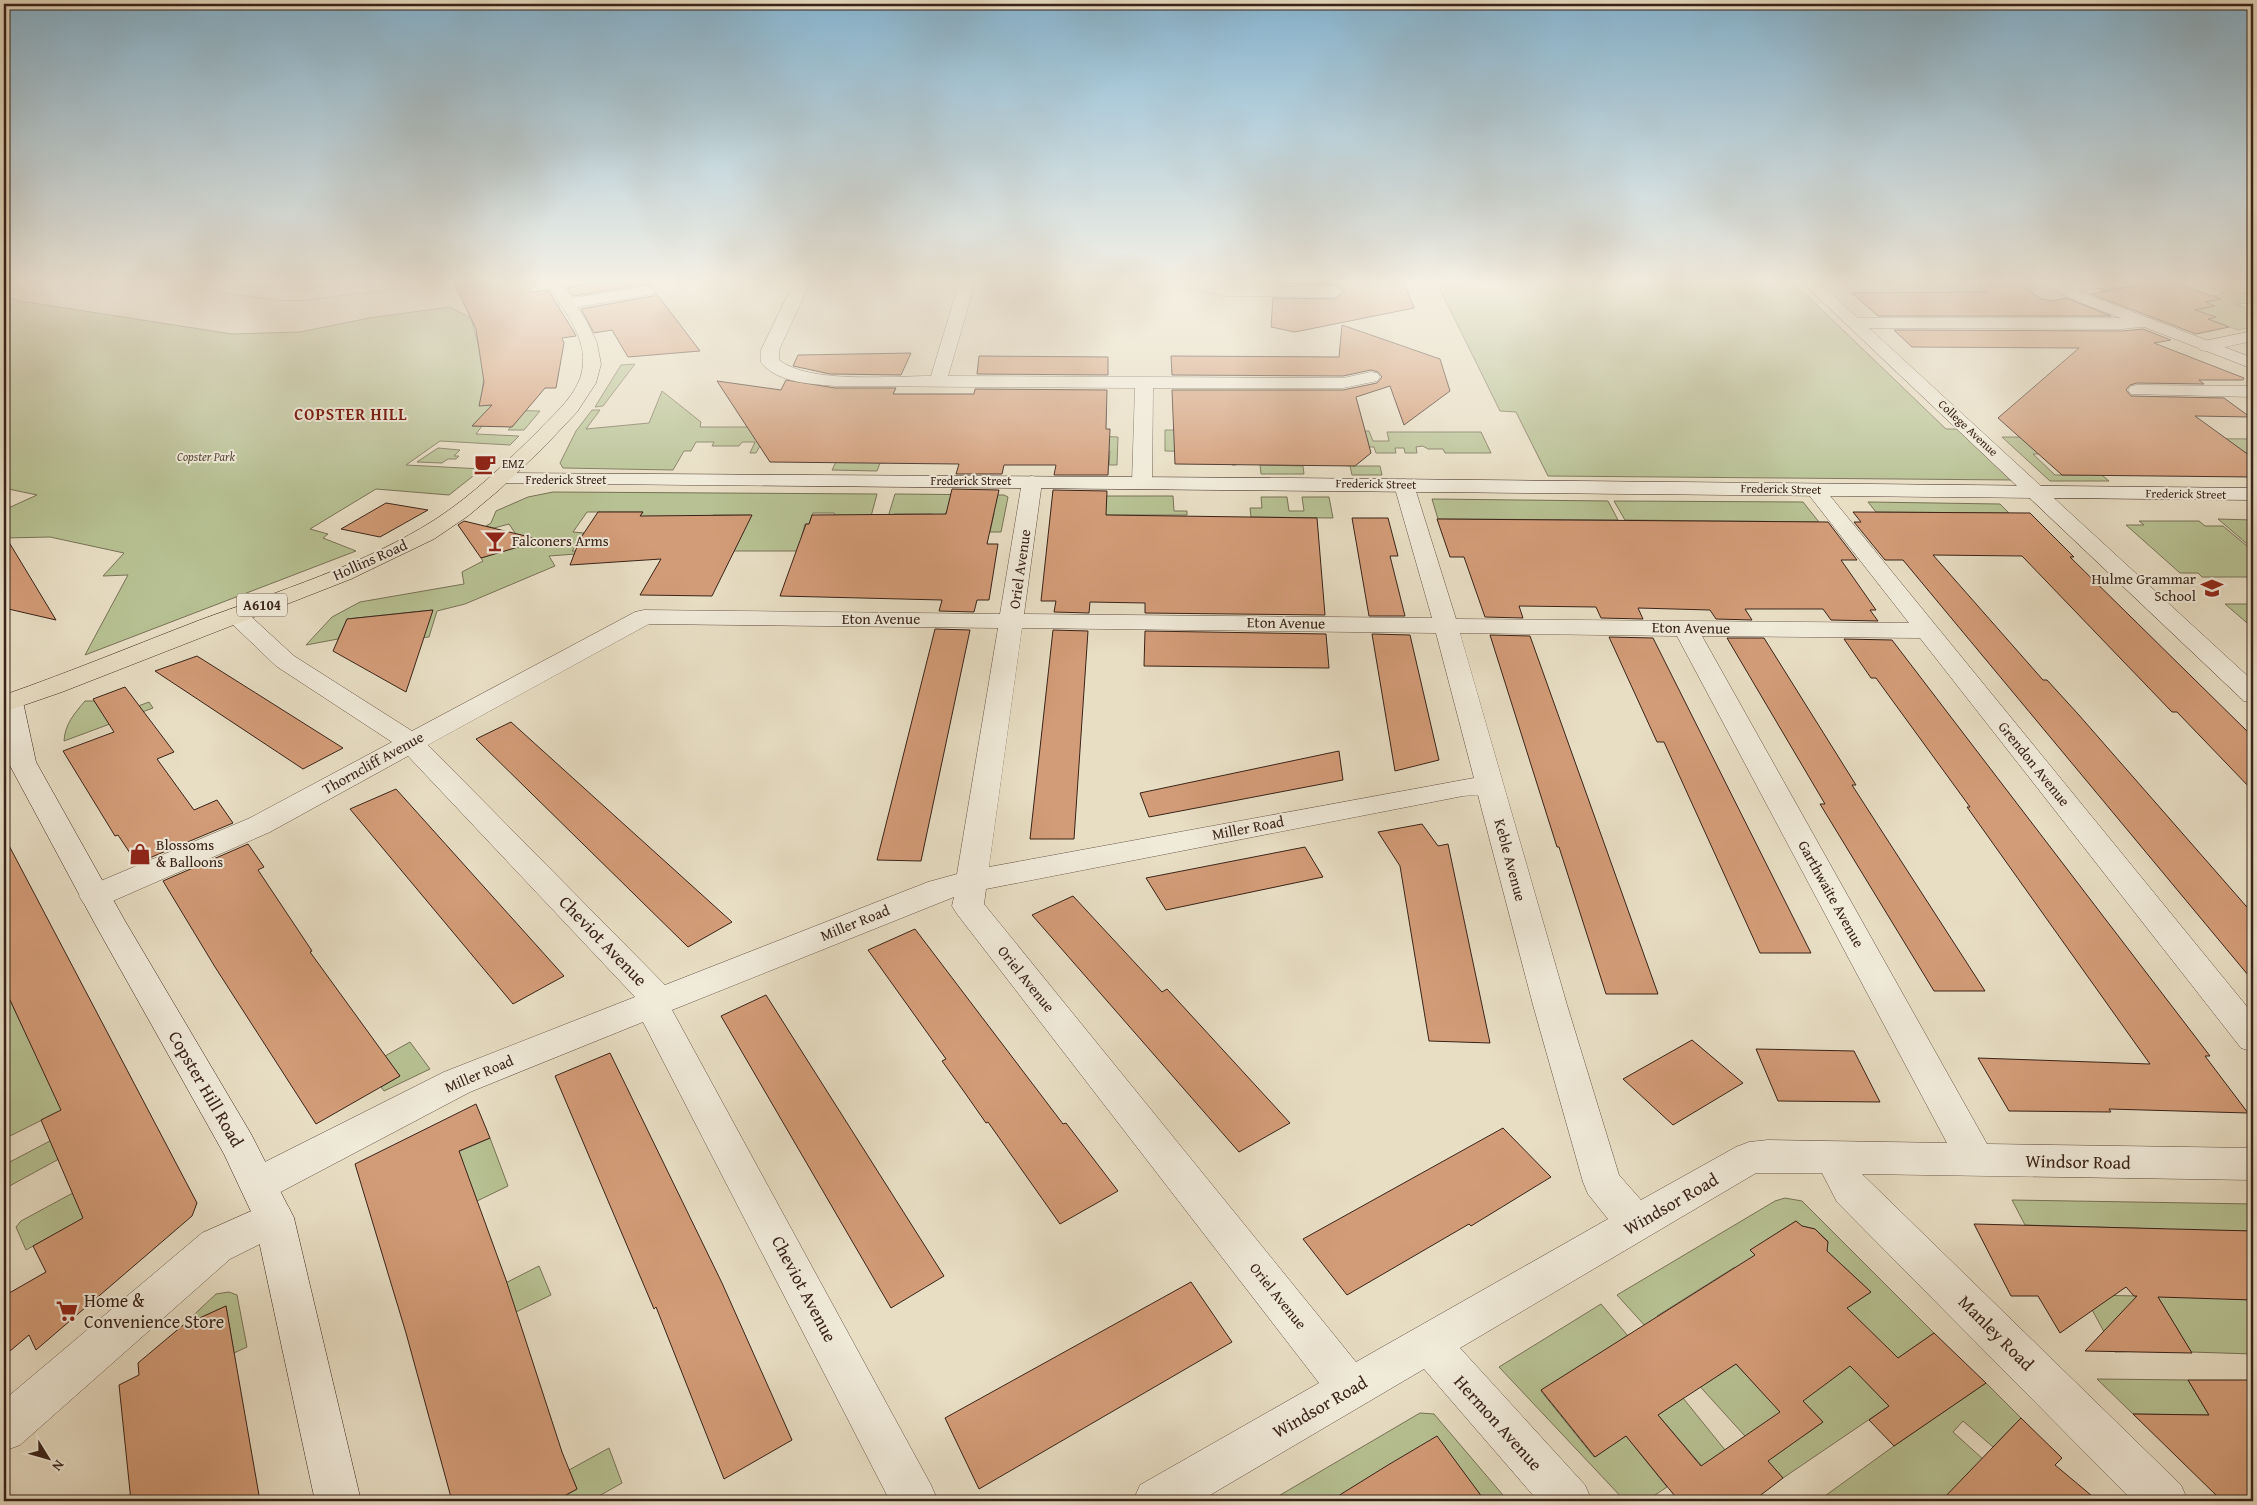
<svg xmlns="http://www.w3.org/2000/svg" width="2257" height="1505" font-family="'Gentium Book Plus',serif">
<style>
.green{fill:#b7c193;stroke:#787256;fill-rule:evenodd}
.building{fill:#d39c78;stroke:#392319;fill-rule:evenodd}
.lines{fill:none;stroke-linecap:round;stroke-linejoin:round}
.street-casing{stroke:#655244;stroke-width:1}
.secondary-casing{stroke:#392319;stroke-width:1}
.primary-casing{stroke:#392319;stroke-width:1}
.street{fill:#f0ead9;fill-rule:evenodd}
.secondary{fill:#f0ead9;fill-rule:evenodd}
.primary{fill:#e8dec4;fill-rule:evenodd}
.labels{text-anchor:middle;stroke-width:4;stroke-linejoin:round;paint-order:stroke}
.far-street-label{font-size:12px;fill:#392319;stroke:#f0ead9}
.far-park-label{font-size:12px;font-style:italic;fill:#584a38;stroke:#f0ead9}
.far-poi-label{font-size:12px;fill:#392319;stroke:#f0ead9;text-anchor:start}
.shield{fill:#f0ead9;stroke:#705f53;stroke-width:1}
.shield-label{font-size:14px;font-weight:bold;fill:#392319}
.poi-label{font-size:15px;fill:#392319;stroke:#f0ead9;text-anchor:start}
.street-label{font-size:15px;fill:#392319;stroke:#f0ead9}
.far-district-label{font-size:16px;font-weight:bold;letter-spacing:1px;fill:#7a1f14;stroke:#f0ead9}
.near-street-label{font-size:18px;fill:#392319;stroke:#f0ead9}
.near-poi-label{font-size:18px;fill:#392319;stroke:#f0ead9;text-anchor:start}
</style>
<rect width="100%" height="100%" fill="#e8dec4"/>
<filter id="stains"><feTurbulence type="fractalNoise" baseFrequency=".004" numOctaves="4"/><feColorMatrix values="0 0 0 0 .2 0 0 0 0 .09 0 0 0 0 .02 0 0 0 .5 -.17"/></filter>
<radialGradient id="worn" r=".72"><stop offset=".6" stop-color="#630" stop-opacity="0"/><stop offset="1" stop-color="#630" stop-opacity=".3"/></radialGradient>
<g class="green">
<polygon points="1437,283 1794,283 1946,429 1960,429 2014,480 1548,476 1516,412 1500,411"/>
<polygon points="1932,283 1975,283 1988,292 1959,292"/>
<path d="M2174,283L2184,286L2172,289L2208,302L2220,299L2213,296L2225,293L2197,284C2217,281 2231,298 2252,292L2241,288L2253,286V303L2235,304L2253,310V315L2246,316L2253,319V327L2238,330L2208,319L2215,317L2167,305L2122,288L2105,291L2098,289Z"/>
<polygon points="4,296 20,301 232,334 300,332 369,318 450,307 471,318 485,369 482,390 530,388 487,405 500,405 497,410 540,411 524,430 508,430 522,414 473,426 482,426 476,434 519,436 510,445 440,441 406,465 482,469 449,495 376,489 310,529 328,534 323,538 356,551 85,655 128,575 103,576 124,553 50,537 4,538 4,510 37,495 4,488"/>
<polygon points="635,364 603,406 595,407 621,365"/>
<polygon points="662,391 701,422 700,427 870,427 1118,437 1117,465 1109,465 1110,451 1100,450 880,463 877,471 832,470 836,462 761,444 756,453 750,453 755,442 742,442 739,446 712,446 714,442 696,442 691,451 684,451 673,470 563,468 560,463 576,431 592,410 600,410 586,429 649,423"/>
<polygon points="1165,430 1369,431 1373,441 1389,441 1387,432 1481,432 1491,453 1445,453 1443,449 1428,449 1423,446 1416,447 1417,453 1405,453 1404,448 1395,448 1396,453 1376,453 1374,447 1367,447 1353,466 1380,466 1382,475 1352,475 1350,466 1234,445 1236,465 1232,465 1231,456 1221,452 1165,451"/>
<path d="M2002,437L2253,439V458L2248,455L2077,454L2109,481H2050ZM2033,454H2051L2088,475H2055Z"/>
<polygon points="438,448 460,450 454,456 459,456 456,459 448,459 442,463 417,462"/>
<polygon points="1260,465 1303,466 1304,474 1261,474"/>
<path d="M553,492L877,494L866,535L850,551H616L549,556L555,566L465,604L437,611L429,637L400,640L432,610L347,619L338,639L306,645L332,617L360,602L464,584L462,572L483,561L481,558L523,545L509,524L494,528L486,526L491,523L496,511L528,497ZM587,512H643L640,516L590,551H572L584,533L573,532ZM813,513H834L848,535L802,536L805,524H809ZM713,515H750L704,533Z"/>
<polygon points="895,494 1004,495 1008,497 1001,532 990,532 994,513 946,512 941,532 932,514 894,514 893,517 888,517"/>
<polygon points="1106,496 1173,496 1174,511 1187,511 1187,515 1105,515"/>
<polygon points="1261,497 1287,497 1289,511 1304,511 1302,497 1329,497 1333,518 1251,517 1250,508 1262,508"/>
<polygon points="1432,499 1608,501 1618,520 1438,519"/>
<polygon points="1614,501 1803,502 1819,522 1625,520"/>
<polygon points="1868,502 2000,504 2009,513 1876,512"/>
<polygon points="2218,519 2253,520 2253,549"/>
<polygon points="2139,521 2199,521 2205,526 2223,526 2253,551 2253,577 2202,577 2198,573 2180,573 2126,525 2144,525"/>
<polygon points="2225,604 2253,604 2253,628"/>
<path d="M85,701H94L106,718L149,702L153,708L64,741C65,724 74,714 85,701Z"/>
<polygon points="9,998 62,1110 4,1139 4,1001"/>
<polygon points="410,1042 430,1069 384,1091 381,1087 400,1076 385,1056"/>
<polygon points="71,1130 79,1148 4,1189 4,1165"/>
<polygon points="490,1138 508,1186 477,1201 458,1152"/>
<polygon points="95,1181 84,1218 26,1250 16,1227 21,1221"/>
<path d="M1785,1198L1802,1201L1934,1333L1865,1381L1889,1406L1783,1478L1617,1295L1775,1201ZM1796,1221L1802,1226L1815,1229L1828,1241L1827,1251L1871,1292L1847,1308L1883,1344L1751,1250ZM1735,1267L1803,1401L1823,1422L1803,1436L1736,1364L1714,1378L1657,1316Z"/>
<polygon points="2012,1200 2253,1204 2253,1231 2183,1230 2228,1299 2253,1300 2253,1354 2191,1352 2158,1297 2164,1229 2025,1225"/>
<polygon points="539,1266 551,1295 516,1312 511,1298 482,1295"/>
<polygon points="229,1292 237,1295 247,1347 234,1353 226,1306 182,1326 216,1294"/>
<polygon points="2084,1295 2140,1296 2141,1351 2115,1352"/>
<polygon points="1601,1304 1628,1336 1541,1391 1594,1457 1626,1436 1667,1487 1646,1501 1625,1501 1499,1367"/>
<polygon points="2097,1379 2188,1380 2209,1415 2133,1414"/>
<polygon points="1986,1383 2021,1418 1993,1447 1963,1421 1953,1432 2024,1496 2019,1501 1991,1501 1964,1478 1950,1493 1958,1501 1818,1501 1894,1446"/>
<polygon points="1683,1398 1725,1450 1763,1493 1752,1501 1705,1501 1683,1476 1701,1465 1658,1415"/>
<polygon points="1420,1413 1434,1414 1508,1501 1485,1501 1437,1437 1342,1494 1346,1501 1270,1501"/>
<polygon points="609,1448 622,1483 590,1501 555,1501 577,1489 569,1470"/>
</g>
<g class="building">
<polygon points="454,283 528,283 532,292 548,290 574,332 576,336 562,338 564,343 556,388 545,388 512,427 472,426 492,405 479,406 484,382 476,329"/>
<polygon points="592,283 649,283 652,287 647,284 573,296 567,287"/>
<polygon points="1274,283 1404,283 1414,308 1295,332 1271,327 1273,298 1335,299 1345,291 1335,285"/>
<polygon points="1975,283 2019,283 2041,299 2052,301 2066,298 2111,316 1878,316 1852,293 1988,292"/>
<polygon points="2150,283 2175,283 2221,299 2205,302 2215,306 2195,310 2216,317 2208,319 2229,327 2196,334 2091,294"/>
<polygon points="656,293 700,351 628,357 612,330 594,333 581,309 653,296"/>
<polygon points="1342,325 1440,359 1450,391 1404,425 1390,386 1356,397 1371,453 1355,466 1175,464 1172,390 1343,390 1377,383 1382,377 1378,372 1371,370 1343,376 1172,375 1171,356 1339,357"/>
<polygon points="2143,329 2171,340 2154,343 2244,378 2243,380 2199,380 2204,384 2137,383 2130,385 2126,390 2131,396 2224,398 2250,417 2195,416 2253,458 2253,477 2062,475 1998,418 2079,348 1912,347 1894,330 2122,331"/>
<polygon points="911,353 901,375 830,374 793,366 798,355"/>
<polygon points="979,356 1108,357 1108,375 977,374"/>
<polygon points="786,380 835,388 896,388 893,394 974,394 975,389 1107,390 1106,429 1110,429 1108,475 1054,475 1056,465 1004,465 1002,474 956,474 959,464 770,462 717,381 781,390"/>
<polygon points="952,489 999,490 987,544 998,544 989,600 977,600 974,612 939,611 942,600 780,596 806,524 809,524 812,515 946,514"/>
<polygon points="1053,490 1107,491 1106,515 1317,518 1325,615 1145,613 1145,603 1090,602 1089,613 1054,612 1056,601 1041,601"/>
<polygon points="386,503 428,510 380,537 341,529"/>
<polygon points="598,512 643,512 640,516 752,515 712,596 640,595 661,559 570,565 580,539"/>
<polygon points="1853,512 2030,513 2074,557 2070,557 2253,737 2253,791 2177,712 2172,712 2022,556 1933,555 2043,680 2047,680 2078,714 2253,914 2253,981 1903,560 1885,560 1854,522 1861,522"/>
<polygon points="1352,518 1388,518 1398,556 1390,556 1405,616 1369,616"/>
<polygon points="1437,519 1828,522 1857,560 1841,560 1876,610 1870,610 1878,621 1831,620 1823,609 1745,609 1752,620 1716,619 1710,610 1638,608 1643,619 1601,618 1596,607 1519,606 1523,618 1485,617 1464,557 1450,557"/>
<polygon points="464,521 542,540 481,558 458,525"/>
<polygon points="4,534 56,620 4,608"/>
<polygon points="433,610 406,692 333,651 347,619"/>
<polygon points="935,629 970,630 921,861 877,860"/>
<polygon points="1053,630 1088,631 1074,839 1030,839"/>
<polygon points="1145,631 1326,634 1329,668 1144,666"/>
<polygon points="1372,634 1410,635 1439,760 1395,771"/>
<polygon points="1490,635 1530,636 1658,994 1606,994 1559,847 1557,847"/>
<polygon points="1609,637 1653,638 1811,953 1760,953 1664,742 1657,742"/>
<polygon points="1727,638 1764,638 1856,785 1852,785 1985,991 1934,991 1820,804 1825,804"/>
<polygon points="1844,639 1892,640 2210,1056 2205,1056 2248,1113 2109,1109 2111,1112 2009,1111 1978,1058 2150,1064 1967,807 1970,807 1876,678 1871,678"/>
<polygon points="197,656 343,748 303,769 155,671"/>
<polygon points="125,687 174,752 157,759 194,810 217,800 233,823 147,859 134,859 118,835 115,836 63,751 114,732 93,699"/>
<polygon points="511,722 732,922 688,947 476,739"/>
<polygon points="1339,751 1343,780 1149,817 1140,793"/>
<polygon points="396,789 564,976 513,1004 350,809"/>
<polygon points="1422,824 1438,846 1448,844 1490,1043 1429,1041 1400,866 1378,832"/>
<polygon points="4,836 197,1203 192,1216 36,1350 29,1335 4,1356 4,1296 46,1272 33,1246 83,1218 41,1120 61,1110 4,987"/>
<polygon points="248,844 264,867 258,870 312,951 310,952 400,1076 316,1124 215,967 163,881"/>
<polygon points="1305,847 1323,877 1166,910 1146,878"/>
<polygon points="1073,896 1162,992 1167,989 1290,1123 1239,1152 1032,915"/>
<polygon points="915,929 1063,1124 1066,1123 1118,1191 1060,1224 988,1122 986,1123 965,1093 942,1061 946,1059 868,950"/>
<polygon points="766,995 944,1276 891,1308 721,1016"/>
<polygon points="1692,1040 1743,1083 1673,1125 1623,1079"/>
<polygon points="1756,1049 1854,1051 1880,1102 1778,1101"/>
<polygon points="610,1053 722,1283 792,1440 724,1479 656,1307 654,1309 555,1076"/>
<polygon points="476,1104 490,1138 459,1151 506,1280 562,1452 577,1489 555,1501 452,1501 406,1333 355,1164"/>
<polygon points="1503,1128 1551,1177 1471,1226 1469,1224 1347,1295 1303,1239"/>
<path d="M1796,1221L1802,1226L1815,1229L1828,1242L1827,1251L1871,1292L1847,1308L1898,1358L1934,1333L1986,1383L1894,1446L1869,1420L1889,1406L1850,1366L1803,1401L1823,1422L1768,1461L1783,1478L1753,1501H1679L1626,1436L1595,1457L1541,1390L1755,1255L1750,1250ZM1736,1364L1780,1412L1701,1466L1658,1415Z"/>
<polygon points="1974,1224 2253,1231 2253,1300 2158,1297 2192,1353 2085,1351 2137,1296 2134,1296 2126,1287 2060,1333 2038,1296 2011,1296"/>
<polygon points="1191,1282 1232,1342 979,1489 945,1418"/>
<polygon points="226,1306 260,1501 131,1501 119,1385 139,1375 138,1363 182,1326"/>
<polygon points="2188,1380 2253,1380 2253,1497 2219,1498 2133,1414 2209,1415"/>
<polygon points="2021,1418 2062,1458 2055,1465 2098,1501 1941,1501"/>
<polygon points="1437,1436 1485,1501 1330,1501 1388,1465"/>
</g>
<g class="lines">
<g class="street-casing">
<g id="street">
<polygon points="183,283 225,283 278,290 303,290 364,283 410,283 402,288 303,300 278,300 191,288"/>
<path d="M794,283H810L779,350V360C810,384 891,376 931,376L959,283H975L948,376L1343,378L1371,372L1377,373L1380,377L1377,381L1343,388H1153L1152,482L1149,486L1142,488L1135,486L1132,482L1135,388L835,386C812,384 776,383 761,362V350Z"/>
<polygon points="1185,283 1211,283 1223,286 1335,287 1343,292 1335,297 1223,296 1187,286"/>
<polygon points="1803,283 1820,283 1858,318 2150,318 2152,322 2150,326 2122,329 1869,328 2253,681 2253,703 2244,701"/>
<polygon points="2050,283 2109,283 2101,288 2056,291 2050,289 2048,286"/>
<polygon points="647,286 655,291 653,294 567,309 559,304 567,299"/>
<polygon points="2253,331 2253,341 2206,351 2200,350 2197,346 2200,342"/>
<polygon points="2137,385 2253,386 2253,397 2131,394 2128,390 2131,386"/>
<path d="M1032,476L1039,478L1042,482L1024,614L1432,618L1394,485L1397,481L1404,479L1411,481L1414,485L1456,619L1909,623L1805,490L1808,486L1815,484L1822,486L2253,1014V1052L2241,1048L1920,638L1702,636L1987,1144L2253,1148V1180L1862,1174L2181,1485L2188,1501H2133L1837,1202L1822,1173H1756L1460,1348L1585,1485L1592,1501H1538L1424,1369L1200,1501H1133L1140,1485L1319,1383L957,914L952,906L954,897L672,1010L931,1485L938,1501H890L643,1022L470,1092L273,1196L259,1201L245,1196L240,1184L245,1172L444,1072L635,997L408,756L270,832L106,904L95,907L84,904L79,896L84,888L250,818L392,742L276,666L228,620L224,615L228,610L236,608L244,610L294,656L412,731L635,612L644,610L1000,614L1022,482L1025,478ZM649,624L998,628L957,874L928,882L665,985L428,745ZM1022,628L1436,633L1474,778L989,867ZM1460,633L1677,636L1947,1143L1768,1140L1749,1142L1736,1147L1641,1200L1619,1175L1567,1005ZM1478,795L1533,1005L1583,1182L1588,1194L1608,1219L1356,1362L984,904L986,889L1463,796Z"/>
<polygon points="274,1201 288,1206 294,1218 288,1230 230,1259 20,1445 4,1451 4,1400 202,1233"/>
</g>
</g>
<g class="secondary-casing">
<g id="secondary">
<polygon points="2044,283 2064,283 2081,292 2253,358 2253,369 2069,298"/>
<polygon points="499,473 1290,478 2253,488 2253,500 492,483 489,479 492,475"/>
<polygon points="10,694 19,696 23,702 36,762 125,921 251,1134 294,1218 361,1501 315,1501 254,1218 224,1154 95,924 8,762 4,739 4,696"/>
</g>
</g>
<g class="primary-casing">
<path id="primary" d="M546,283H562L587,322L597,343L601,364L596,383L577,412L543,448L499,490L468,516L434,539L351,579L62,692L4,712V695C70,672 135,645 200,620C279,591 364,565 436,519C474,494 507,462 539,430C557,411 582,391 583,363C585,334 561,306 546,283Z"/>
</g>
<use href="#street" class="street"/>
<use href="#secondary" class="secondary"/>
<use href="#primary" class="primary"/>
</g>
<linearGradient id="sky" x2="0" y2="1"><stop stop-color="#87b7d4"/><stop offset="0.57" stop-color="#f5f0e4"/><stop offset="1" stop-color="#f5f0e4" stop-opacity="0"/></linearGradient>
<rect width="2257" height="494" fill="url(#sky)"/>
<defs>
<g id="cafe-bare" transform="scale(1.725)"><path d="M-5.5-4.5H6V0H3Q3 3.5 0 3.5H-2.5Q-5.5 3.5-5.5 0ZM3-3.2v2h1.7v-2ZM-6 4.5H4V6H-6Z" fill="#8f2418" stroke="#f0ead9" stroke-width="2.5" paint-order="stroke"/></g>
<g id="bar-bare" transform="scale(1.725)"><path d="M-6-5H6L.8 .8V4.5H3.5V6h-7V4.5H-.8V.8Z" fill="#8f2418" stroke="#f0ead9" stroke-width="2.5" paint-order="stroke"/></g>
<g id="school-bare" transform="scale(1.725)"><path d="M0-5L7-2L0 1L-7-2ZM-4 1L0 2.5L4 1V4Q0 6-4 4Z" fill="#8f2418" stroke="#f0ead9" stroke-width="2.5" paint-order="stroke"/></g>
<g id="shop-bare" transform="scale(1.725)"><path d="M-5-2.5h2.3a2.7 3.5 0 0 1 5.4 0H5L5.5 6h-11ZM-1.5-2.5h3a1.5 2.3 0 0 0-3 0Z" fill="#8f2418" stroke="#f0ead9" stroke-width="2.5" paint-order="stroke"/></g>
<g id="supermarket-bare" transform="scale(1.725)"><path d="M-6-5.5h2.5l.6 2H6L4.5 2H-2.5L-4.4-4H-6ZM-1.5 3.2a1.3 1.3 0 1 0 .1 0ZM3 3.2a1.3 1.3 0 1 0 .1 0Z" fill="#8f2418" stroke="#f0ead9" stroke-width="2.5" paint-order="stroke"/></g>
</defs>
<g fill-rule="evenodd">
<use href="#cafe-bare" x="485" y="464"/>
<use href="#bar-bare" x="495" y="541"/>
<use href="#school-bare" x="2212" y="588"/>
<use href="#shop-bare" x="140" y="854"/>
<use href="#supermarket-bare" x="67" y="1311"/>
</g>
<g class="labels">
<g class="far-street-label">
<text transform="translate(1968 428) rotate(43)" y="4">College Avenue</text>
<text x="566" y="484">Frederick Street</text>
<text x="971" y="485">Frederick Street</text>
<text transform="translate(1376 484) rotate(1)" y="4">Frederick Street</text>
<text transform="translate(1781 489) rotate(1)" y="4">Frederick Street</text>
<text transform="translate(2186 494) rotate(1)" y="4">Frederick Street</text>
</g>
<g class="far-park-label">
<text x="206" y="461">Copster Park</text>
</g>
<g class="far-poi-label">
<text x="502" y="468">EMZ</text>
</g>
<rect class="shield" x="237" y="593.5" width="50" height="23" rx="4"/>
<g class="shield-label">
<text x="262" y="610">A6104</text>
</g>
<g class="poi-label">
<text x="512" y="546">Falconers Arms</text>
<text x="2196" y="584" text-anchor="end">Hulme Grammar<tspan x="2196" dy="17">School</tspan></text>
<text x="156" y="850">Blossoms<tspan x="156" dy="17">&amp; Balloons</tspan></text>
</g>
<g class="street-label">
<text transform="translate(370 560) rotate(-24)" y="5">Hollins Road</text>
<text transform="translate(1020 569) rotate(-82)" y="5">Oriel Avenue</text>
<text x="881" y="624">Eton Avenue</text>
<text transform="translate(1286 623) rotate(1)" y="5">Eton Avenue</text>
<text transform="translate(1691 628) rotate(1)" y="5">Eton Avenue</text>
<text transform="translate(373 763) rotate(-29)" y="5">Thorncliff Avenue</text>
<text transform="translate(2034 764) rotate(51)" y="5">Grendon Avenue</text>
<text transform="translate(1248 828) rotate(-11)" y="5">Miller Road</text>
<text transform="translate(1510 860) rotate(75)" y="5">Keble Avenue</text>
<text transform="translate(1831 894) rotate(61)" y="5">Garthwaite Avenue</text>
<text transform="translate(855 923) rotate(-22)" y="5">Miller Road</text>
<text transform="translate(1026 979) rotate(51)" y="5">Oriel Avenue</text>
<text transform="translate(479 1074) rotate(-23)" y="5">Miller Road</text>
<text transform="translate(1278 1296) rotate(51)" y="5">Oriel Avenue</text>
</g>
<g class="far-district-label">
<text x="351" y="420">COPSTER HILL</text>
</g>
<g class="near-street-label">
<text transform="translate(603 941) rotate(46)" y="6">Cheviot Avenue</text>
<text transform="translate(206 1089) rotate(60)" y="6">Copster Hill Road</text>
<text transform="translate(2078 1162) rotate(1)" y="6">Windsor Road</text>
<text transform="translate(1671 1204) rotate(-30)" y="6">Windsor Road</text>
<text transform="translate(804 1289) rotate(62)" y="6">Cheviot Avenue</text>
<text transform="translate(1996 1333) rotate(45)" y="6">Manley Road</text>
<text transform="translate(1320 1407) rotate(-30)" y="6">Windsor Road</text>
<text transform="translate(1498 1423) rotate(48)" y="6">Hermon Avenue</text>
</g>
<g class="near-poi-label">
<text x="84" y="1307">Home &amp;<tspan x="84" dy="21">Convenience Store</tspan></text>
</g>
</g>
<rect width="2257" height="1505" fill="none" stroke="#e8dec4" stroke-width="20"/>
<rect x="5" y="5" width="2247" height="1495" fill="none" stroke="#392319" stroke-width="2.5"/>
<rect x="10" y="10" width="2237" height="1485" fill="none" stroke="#392319"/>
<g transform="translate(48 1458) rotate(127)" stroke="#f0ead9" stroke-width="4" paint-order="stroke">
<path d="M0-4L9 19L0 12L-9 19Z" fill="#392319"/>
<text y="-8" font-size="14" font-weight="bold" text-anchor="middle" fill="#392319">N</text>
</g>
<rect width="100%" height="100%" filter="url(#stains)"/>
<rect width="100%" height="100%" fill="url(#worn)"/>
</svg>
